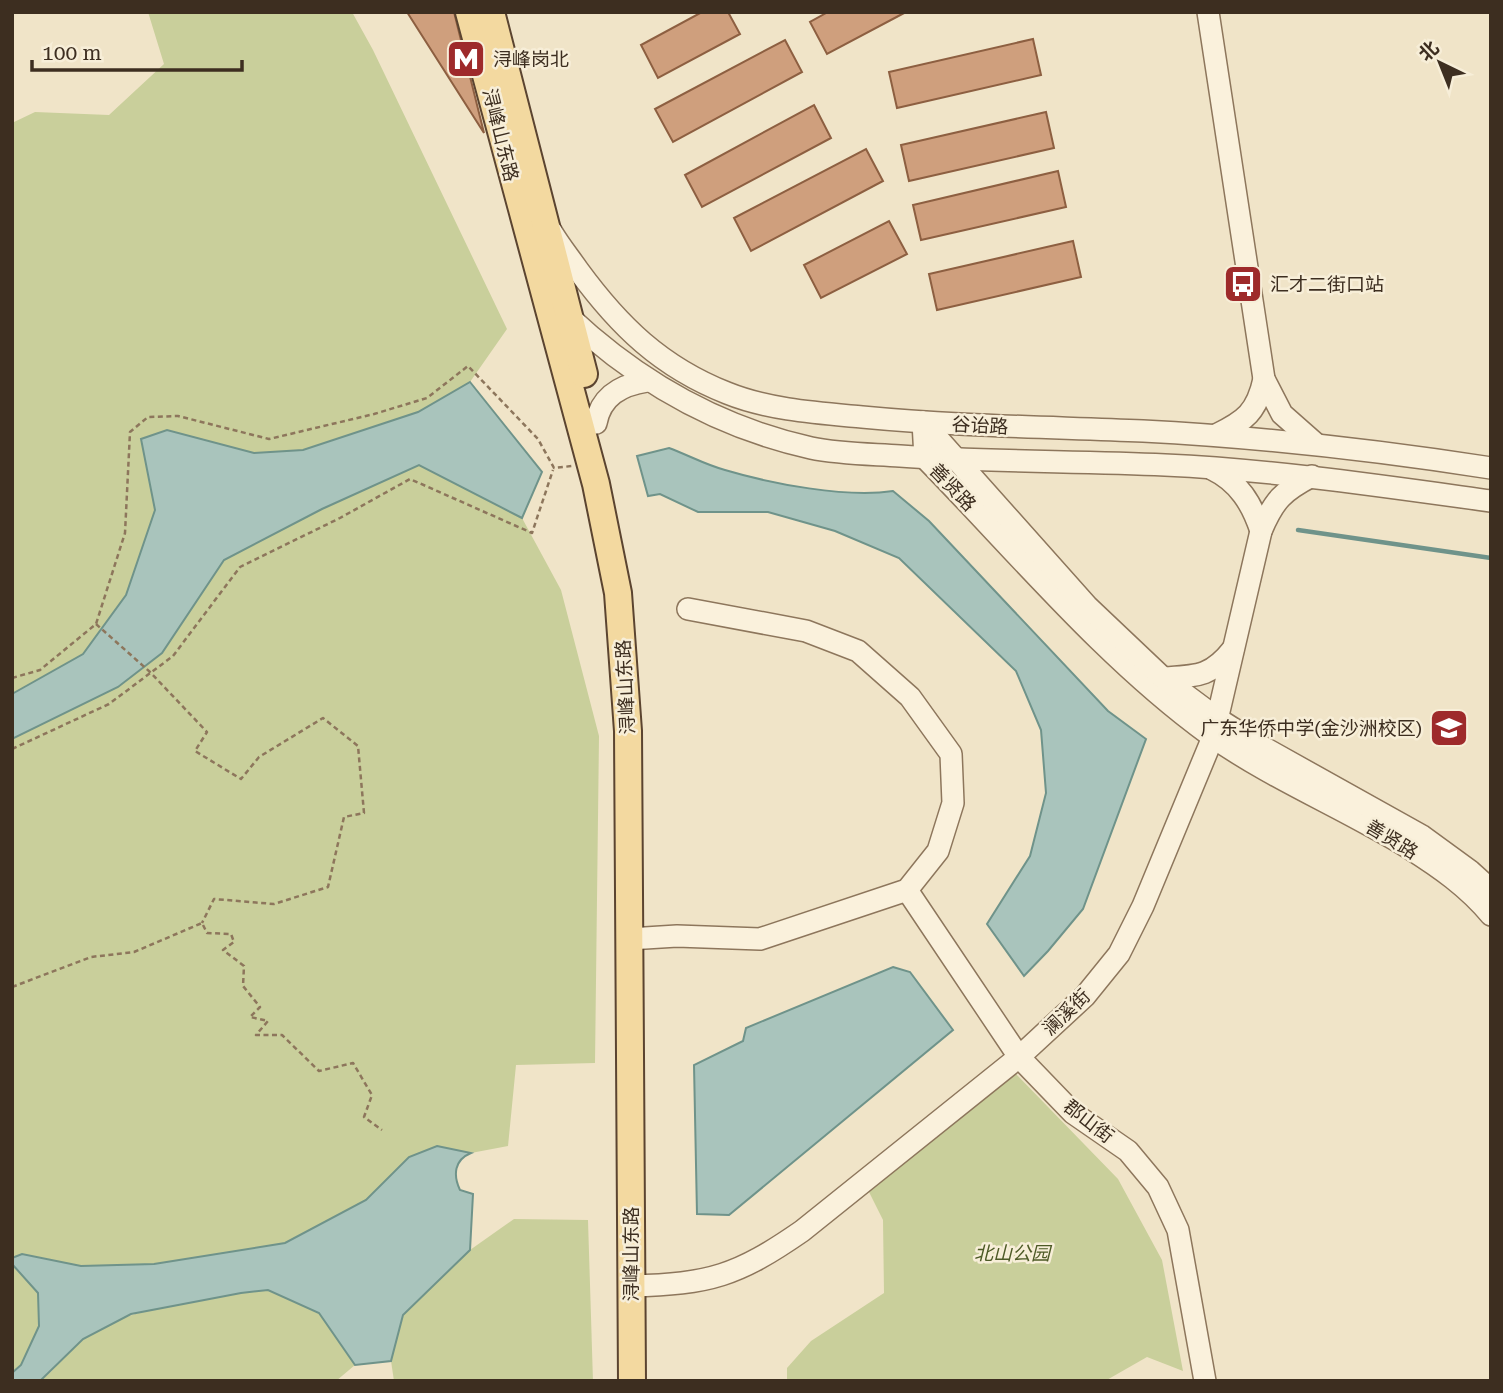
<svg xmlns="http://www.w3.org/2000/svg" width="1503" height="1393" font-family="'Roboto Serif','Noto Sans SC',serif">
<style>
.green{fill:#c9cf9b}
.water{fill:#a9c4bc;stroke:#6f938a;stroke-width:2}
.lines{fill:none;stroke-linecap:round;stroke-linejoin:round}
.stream{stroke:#6f938a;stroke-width:4.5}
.building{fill:#cf9f7d;stroke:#8d5f41;stroke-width:2}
.minor-casing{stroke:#8d765c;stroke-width:24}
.major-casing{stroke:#5b4430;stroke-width:30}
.path{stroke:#8d765c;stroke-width:2.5;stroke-dasharray:5 3.5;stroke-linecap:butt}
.minor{stroke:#faf1dc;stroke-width:21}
.major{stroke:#f3d9a0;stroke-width:26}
.labels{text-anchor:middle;stroke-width:5;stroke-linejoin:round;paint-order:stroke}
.poi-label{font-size:19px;fill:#3d2e20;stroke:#f7eed8;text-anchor:start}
.street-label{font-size:19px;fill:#3d2e20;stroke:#f7eed8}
.park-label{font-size:19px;font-style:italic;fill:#4d5a26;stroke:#f7eed8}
</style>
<rect width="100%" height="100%" fill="#f0e4c8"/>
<g class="green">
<polygon points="148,12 352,12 373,50 507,329 470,382 418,412 303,450 254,453 167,430 141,439 155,510 126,595 83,654 12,694 12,123 35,112 109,115 164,64"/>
<polygon points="419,465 522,518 561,590 599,736 595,1063 516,1065 508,1146 471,1153 437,1146 409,1157 366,1200 285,1243 154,1264 81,1266 22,1254 12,1258 12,739 118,687 162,653 224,560 322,509"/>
<polygon points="1016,1074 1118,1179 1162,1260 1183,1371 1147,1357 1105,1381 787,1381 787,1368 811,1341 884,1293 883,1220 868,1190"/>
<polygon points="514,1219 588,1220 593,1381 394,1381 391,1361 403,1315 470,1250"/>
<polygon points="12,1264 38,1293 39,1326 21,1365 12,1373"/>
<path d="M268,1290L319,1313L355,1365L336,1381H40C56,1370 67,1351 82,1340C127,1306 213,1295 268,1290Z"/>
</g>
<g class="water">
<polygon points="470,382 542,472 522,518 419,465 322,509 224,560 162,653 118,687 12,739 12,694 83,654 126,595 155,510 141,439 167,430 254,453 303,450 418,412"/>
<path d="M669,448C688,455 706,465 725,470C772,484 846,498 893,491L929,521L1108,711L1146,739L1083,909L1048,951L1024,976L987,924L1030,856L1046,793L1041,730L1016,671L899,558L835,531L768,512H698L660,494L648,496L637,456Z"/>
<polygon points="893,967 910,972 953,1030 729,1215 697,1214 694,1065 743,1041 746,1028"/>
<path d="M437,1146L471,1153C454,1160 453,1175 460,1190L473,1194L470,1250L403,1315L391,1361L355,1365L319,1313L268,1290L241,1293L131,1314L83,1339L40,1381H12V1373L21,1365L39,1326L38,1293L12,1264V1258L22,1254L81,1266L154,1264L285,1243L366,1200L409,1157Z"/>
</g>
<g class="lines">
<polyline class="stream" points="1298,530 1491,558"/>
</g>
<g class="building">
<polygon points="407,12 454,12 484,133"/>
<polygon points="702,12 728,12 740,34 658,78 641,45"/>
<polygon points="828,12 906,12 827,54 810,22"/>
<polygon points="1033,39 1041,75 897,108 889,72"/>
<polygon points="785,40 802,72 673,142 655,109"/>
<polygon points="814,105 831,138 702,207 685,175"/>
<polygon points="1046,112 1054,148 909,181 901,145"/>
<polygon points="866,149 883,181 751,251 734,218"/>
<polygon points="1058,171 1066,207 921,240 913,205"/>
<polygon points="889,221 907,254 821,298 804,265"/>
<polygon points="1073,241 1081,277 937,310 929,274"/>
</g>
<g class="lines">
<g class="minor-casing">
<g id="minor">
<polyline points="1208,12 1264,379 1282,414 1316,444"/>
<path d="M551,231C559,245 569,257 578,270C619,326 661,367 727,393C769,410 818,413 862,417C956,426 1049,427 1143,431C1259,437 1375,450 1491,468"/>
<path d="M568,316C638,382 717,427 811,448C840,454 871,454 900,456C989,462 1077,461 1165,465C1274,470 1382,486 1491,501"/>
<path d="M923,422L925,458C1015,550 1105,659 1210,735C1272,779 1344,808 1409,848C1439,867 1468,887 1491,915"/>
<polyline points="923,422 1087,606 1163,678 1218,719 1259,745 1422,836 1470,871 1491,890"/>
<path d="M596,423C601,396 621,385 647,381"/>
<path d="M1216,435C1245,421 1257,412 1264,379"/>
<path d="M1212,469C1239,482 1252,504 1261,531"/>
<path d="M1163,678C1197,676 1211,677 1233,649"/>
<polyline points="907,890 1019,1057 1073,1113 1128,1151 1158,1187 1178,1230 1205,1381"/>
<polyline points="629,939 677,936 760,939 907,890 938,851 953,803 951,754 910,697 858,651 806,631 688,609"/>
<path d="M631,1286C710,1284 737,1276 802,1231L1019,1057L1085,996L1119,954L1143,906L1213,737L1261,531C1274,500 1283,491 1312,476"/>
</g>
</g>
<g class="major-casing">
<g id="major">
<polyline points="469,12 596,484 618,593 628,731 632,1381"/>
<polyline points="491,12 584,374"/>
</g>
</g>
<g class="path">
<polyline points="96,624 150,672 207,732 195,751 241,779 259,757 323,718 358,746 364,813 344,817 328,887 274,904 214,899 202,923"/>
<polyline points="12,678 40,670 96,624 125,533 130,432 148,417 178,416 269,439 374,414 427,398 468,366 538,439 554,468 572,466"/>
<polyline points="12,749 109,704 173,656 240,567 340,518 410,479 532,533 553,470"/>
<polyline points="12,987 91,957 134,952 202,923 207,933 231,934 234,942 223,950 244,966 243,986 260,1007 250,1017 268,1021 256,1035 282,1035 319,1071 353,1063 372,1095 364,1117 382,1130"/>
</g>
<use href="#minor" class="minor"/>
<use href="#major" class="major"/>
</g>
<defs>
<g id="metro-square" transform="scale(2.0125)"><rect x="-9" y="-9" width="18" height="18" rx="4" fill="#9e2a2b" stroke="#f7eed8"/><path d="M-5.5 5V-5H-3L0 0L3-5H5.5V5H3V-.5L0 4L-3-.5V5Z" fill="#fff"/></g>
<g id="bus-square" transform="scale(2.0125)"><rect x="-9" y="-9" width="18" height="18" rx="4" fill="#9e2a2b" stroke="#f7eed8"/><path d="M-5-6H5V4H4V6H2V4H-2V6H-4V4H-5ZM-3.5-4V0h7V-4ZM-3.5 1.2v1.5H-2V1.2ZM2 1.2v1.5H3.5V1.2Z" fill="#fff"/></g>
<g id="school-square" transform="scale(2.0125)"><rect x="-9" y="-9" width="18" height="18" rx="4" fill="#9e2a2b" stroke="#f7eed8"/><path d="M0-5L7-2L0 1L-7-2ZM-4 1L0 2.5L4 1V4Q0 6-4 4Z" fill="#fff"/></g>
</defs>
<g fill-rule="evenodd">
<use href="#metro-square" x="466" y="59"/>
<use href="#bus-square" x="1243" y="284"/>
<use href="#school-square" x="1449" y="728"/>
</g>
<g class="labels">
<g class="poi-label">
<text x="493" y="66">浔峰岗北</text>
<text x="1270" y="291">汇才二街口站</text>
<text x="1422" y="735" text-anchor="end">广东华侨中学(金沙洲校区)</text>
</g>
<g class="street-label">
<text transform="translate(501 135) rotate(76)" y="7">浔峰山东路</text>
<text transform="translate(980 425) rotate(3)" y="7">谷诒路</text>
<text transform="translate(953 487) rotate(46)" y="7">善贤路</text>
<text transform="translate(625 687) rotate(-93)" y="7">浔峰山东路</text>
<text transform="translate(1392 839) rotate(31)" y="7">善贤路</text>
<text transform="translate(1066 1012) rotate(-44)" y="7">澜溪街</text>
<text transform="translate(1089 1121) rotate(38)" y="7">郡山街</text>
<text transform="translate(631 1254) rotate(-90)" y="7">浔峰山东路</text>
</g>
<g class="park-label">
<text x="1012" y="1260">北山公园</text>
</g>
</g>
<rect width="1503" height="1393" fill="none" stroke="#3d2e20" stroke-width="28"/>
<g transform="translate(1440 63) rotate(317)" stroke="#f7eed8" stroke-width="5" paint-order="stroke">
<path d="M0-5L12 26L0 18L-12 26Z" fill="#3d2e20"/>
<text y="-10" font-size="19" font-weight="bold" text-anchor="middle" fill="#3d2e20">北</text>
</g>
<path d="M32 60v10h210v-10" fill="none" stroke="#3d2e20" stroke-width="3.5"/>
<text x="42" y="60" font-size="21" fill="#3d2e20" stroke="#f7eed8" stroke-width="5" paint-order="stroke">100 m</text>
</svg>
